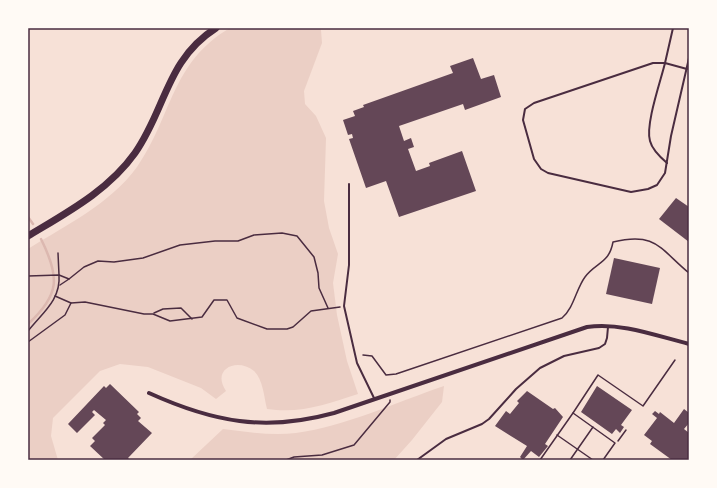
<svg xmlns="http://www.w3.org/2000/svg" width="717" height="488" font-family="'PT Serif',serif">
<style>
.green{fill:#ebcfc5}
.lines{fill:none;stroke-linecap:round;stroke-linejoin:round}
.stream{stroke:#dcb8b0;stroke-width:2.5}
.building{fill:#644757}
.path{stroke:#4a2c40;stroke-width:1.5}
.service{stroke:#4a2c40;stroke-width:2}
.minor{stroke:#4a2c40;stroke-width:4}
.primary{stroke:#4a2c40;stroke-width:7}
.neatline{fill:none;stroke:#4a2c40;stroke-width:1.5}
</style>
<rect width="100%" height="100%" fill="#f7e1d7"/>
<g class="green">
<path d="M230,28H320L321,30L322,43L304,91L305,104L316,116L326,138L324,201L329,228L338,254L333,283L337,315L347,361L358,394C327,404 301,414 267,409C264,397 263,379 254,371C237,357 211,369 226,391L216,399L201,388L148,367L120,364L100,371L53,418L51,436L58,460H28V249C66,225 110,204 137,167C172,117 171,62 230,28Z"/>
<path d="M444,386L442,402L412,440L394,460H190L223,429C247,432 272,436 296,433C346,426 397,402 444,386Z"/>
</g>
<g class="lines">
<g class="stream">
<polyline points="28,217 33,224"/>
<path d="M28,324C60,295 60,277 41,239"/>
</g>
</g>
<g class="building">
<polygon points="473,58 481,79 494,75 501,97 465,110 463,104 399,126 404,141 411,138 414,147 408,149 416,171 430,166 429,163 462,151 476,191 399,217 386,181 366,188 349,139 353,138 352,134 348,135 343,120 355,116 353,111 364,107 363,105 453,73 450,66"/>
<polygon points="676,198 689,207 689,242 659,219"/>
<polygon points="614,258 660,268 652,304 606,294"/>
<polygon points="110,384 139,412 137,414 141,418 138,421 152,433 128,458 130,460 105,460 90,446 95,441 92,438 105,425 103,423 106,420 94,410 92,412 95,415 77,433 68,424 104,386 106,388"/>
<polygon points="597,386 632,410 621,425 624,427 620,433 616,429 612,434 581,412"/>
<polygon points="527,391 553,409 555,408 563,417 545,444 548,446 539,457 531,451 523,460 520,457 527,446 495,426 506,411 510,414 519,403 517,401"/>
<polygon points="684,409 689,413 689,423 684,429 689,433 689,460 672,460 650,444 652,441 644,435 657,418 652,414 655,411 659,414 660,412 674,423"/>
</g>
<g class="lines">
<g class="path">
<polyline points="58,253 59,275 69,279 60,285"/>
<path d="M28,276L59,275C61,300 42,313 28,331"/>
<polyline points="69,279 84,267 98,261 114,262 143,258 180,245 215,241 238,241 254,235 282,233 297,236 314,257 318,273 319,288 328,308"/>
<polyline points="55,296 71,303 85,302 144,314 153,314 170,321 202,317 214,300 227,300 237,318 267,329 287,329 293,327 311,311 340,307"/>
<polyline points="154,313 163,309 181,308 192,319"/>
<polyline points="28,342 65,315 71,303"/>
<path d="M363,355L372,356L386,375L396,374L562,318C574,308 576,289 585,277C596,262 609,264 613,242C656,232 659,248 689,273"/>
<polyline points="573,413 598,375 643,406 675,360"/>
<polyline points="557,435 593,460"/>
<polyline points="618,441 626,430"/>
<polyline points="286,460 294,457 322,455 354,445 390,402 390,400"/>
<polyline points="540,460 573,413 615,443 603,460"/>
<polyline points="570,460 593,427"/>
</g>
<g class="service">
<polyline points="673,28 665,63 653,63 534,103 525,109 523,120 534,159 541,169 548,173 631,192 648,189 657,185 665,173 671,136 689,58"/>
<path d="M667,163C660,157 652,149 650,141C645,125 661,80 665,63L687,69"/>
<polyline points="349,184 349,265 344,306 357,363 374,398"/>
<polyline points="417,460 446,439 482,424 489,419 516,389 540,368 564,356 599,348 605,344 607,338 608,327"/>
</g>
<path class="minor" d="M149,393C213,422 265,432 334,413L587,327C621,322 657,336 689,344"/>
<path class="primary" d="M28,236C66,213 108,191 135,153C166,109 166,60 216,28"/>
</g>
<rect width="717" height="488" fill="none" stroke="#fffaf5" stroke-width="58"/>
<rect x="29" y="29" width="659" height="430" class="neatline"/>
</svg>
